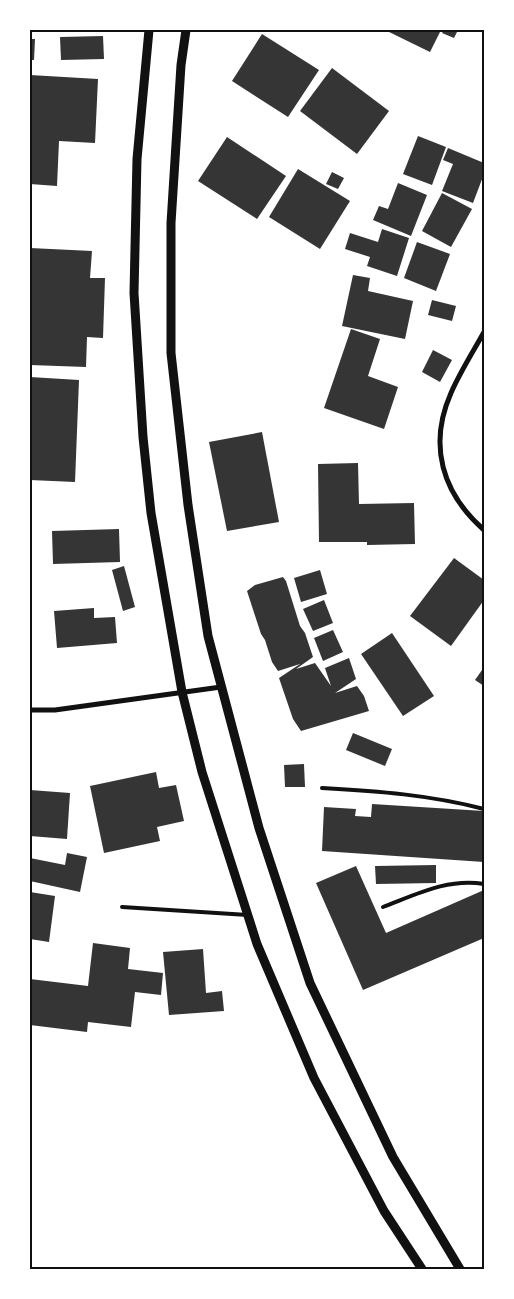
<svg xmlns="http://www.w3.org/2000/svg" width="514" height="1299" font-family="'Open Sans',sans-serif">
<style>
.building{fill:#353535}
.lines{fill:none;stroke-linecap:round;stroke-linejoin:round}
.service{stroke:#111;stroke-width:4}
.minor{stroke:#111;stroke-width:5}
.tertiary{stroke:#111;stroke-width:9}
.neatline{fill:none;stroke:#111;stroke-width:2}
</style>
<rect width="100%" height="100%" fill="#fff"/>
<g class="building">
<polygon points="385,30 441,30 430,52"/>
<polygon points="444,30 458,30 454,38 442,33"/>
<polygon points="262,34 319,70 288,117 232,81"/>
<polygon points="103,36 104,59 61,60 60,37"/>
<polygon points="30,39 35,39 34,60 30,60"/>
<polygon points="332,68 389,111 357,154 300,111"/>
<polygon points="30,75 98,79 95,143 59,141 57,186 30,184"/>
<polygon points="418,136 446,147 432,185 403,174"/>
<polygon points="227,137 286,176 257,219 198,181"/>
<polygon points="448,148 484,163 484,174 473,203 442,191 453,164 443,160"/>
<polygon points="298,169 350,201 320,249 269,217"/>
<polygon points="332,172 344,178 338,189 326,184"/>
<polygon points="398,183 427,195 411,236 373,220 379,206 388,209"/>
<polygon points="442,193 472,209 451,247 422,231"/>
<polygon points="382,229 409,238 397,276 367,266 370,257 345,249 350,233 378,242"/>
<polygon points="417,242 450,254 436,291 404,278"/>
<polygon points="30,248 92,251 90,278 105,278 103,338 87,337 86,367 30,365"/>
<polygon points="353,275 370,278 368,291 413,301 405,339 342,326"/>
<polygon points="432,300 456,306 452,321 428,315"/>
<polygon points="351,329 380,339 368,376 398,387 384,429 324,408"/>
<polygon points="433,350 452,360 440,382 422,372"/>
<polygon points="30,377 79,380 75,482 30,480"/>
<polygon points="262,432 279,522 227,531 209,442"/>
<polygon points="358,463 359,504 414,503 415,544 367,545 367,542 319,542 318,464"/>
<polygon points="119,529 120,562 53,564 52,531"/>
<polygon points="454,558 484,580 484,600 451,646 410,616"/>
<polygon points="124,566 135,607 123,611 112,570"/>
<polygon points="320,570 327,594 301,602 294,578"/>
<polygon points="283,577 286,581 300,626 305,633 313,657 296,669 315,663 331,686 325,668 349,658 356,679 335,693 357,686 364,696 369,711 301,731 293,719 279,678 300,664 278,671 272,662 265,640 261,634 247,591 255,585"/>
<polygon points="324,600 333,623 313,631 303,609"/>
<polygon points="94,608 94,618 115,617 117,643 57,648 54,611"/>
<polygon points="333,630 343,652 323,661 314,638"/>
<polygon points="392,633 434,696 403,716 361,654"/>
<polygon points="482,670 484,671 484,686 475,680"/>
<polygon points="353,733 392,749 385,766 346,750"/>
<polygon points="304,764 305,787 285,787 284,765"/>
<polygon points="156,772 159,788 176,785 184,821 157,827 160,841 104,853 90,786"/>
<polygon points="30,790 70,793 67,839 30,836"/>
<polygon points="372,804 484,811 484,862 322,851 324,807 356,809 355,816 371,817"/>
<polygon points="67,853 87,857 80,892 30,881 30,858 65,865"/>
<polygon points="436,865 436,883 376,884 375,866"/>
<polygon points="356,866 386,933 484,890 484,938 363,990 316,883"/>
<polygon points="30,892 55,896 49,942 30,939"/>
<polygon points="93,943 130,948 128,969 163,973 161,995 135,992 131,1027 88,1022 87,1032 30,1025 30,979 88,986"/>
<polygon points="203,949 206,993 222,991 224,1011 169,1015 163,952"/>
</g>
<g class="lines">
<g class="service">
<path d="M322,788C377,791 431,795 484,809"/>
<polyline points="122,907 248,915"/>
<path d="M383,907C417,894 448,878 484,884"/>
</g>
<g class="minor">
<path d="M484,332C473,352 460,372 451,393C428,445 442,493 484,530"/>
<polyline points="30,710 55,710 221,687"/>
</g>
<g class="tertiary">
<polyline points="149,30 137,159 134,293 143,437 151,513 182,692 202,772 257,944 314,1078 384,1211 422,1269"/>
<polyline points="186,30 181,65 171,223 171,353 188,505 208,636 259,828 310,983 393,1157 460,1269"/>
</g>
</g>
<rect width="514" height="1299" fill="none" stroke="#ffffff" stroke-width="62"/>
<rect x="31" y="31" width="452" height="1237" class="neatline"/>
</svg>
